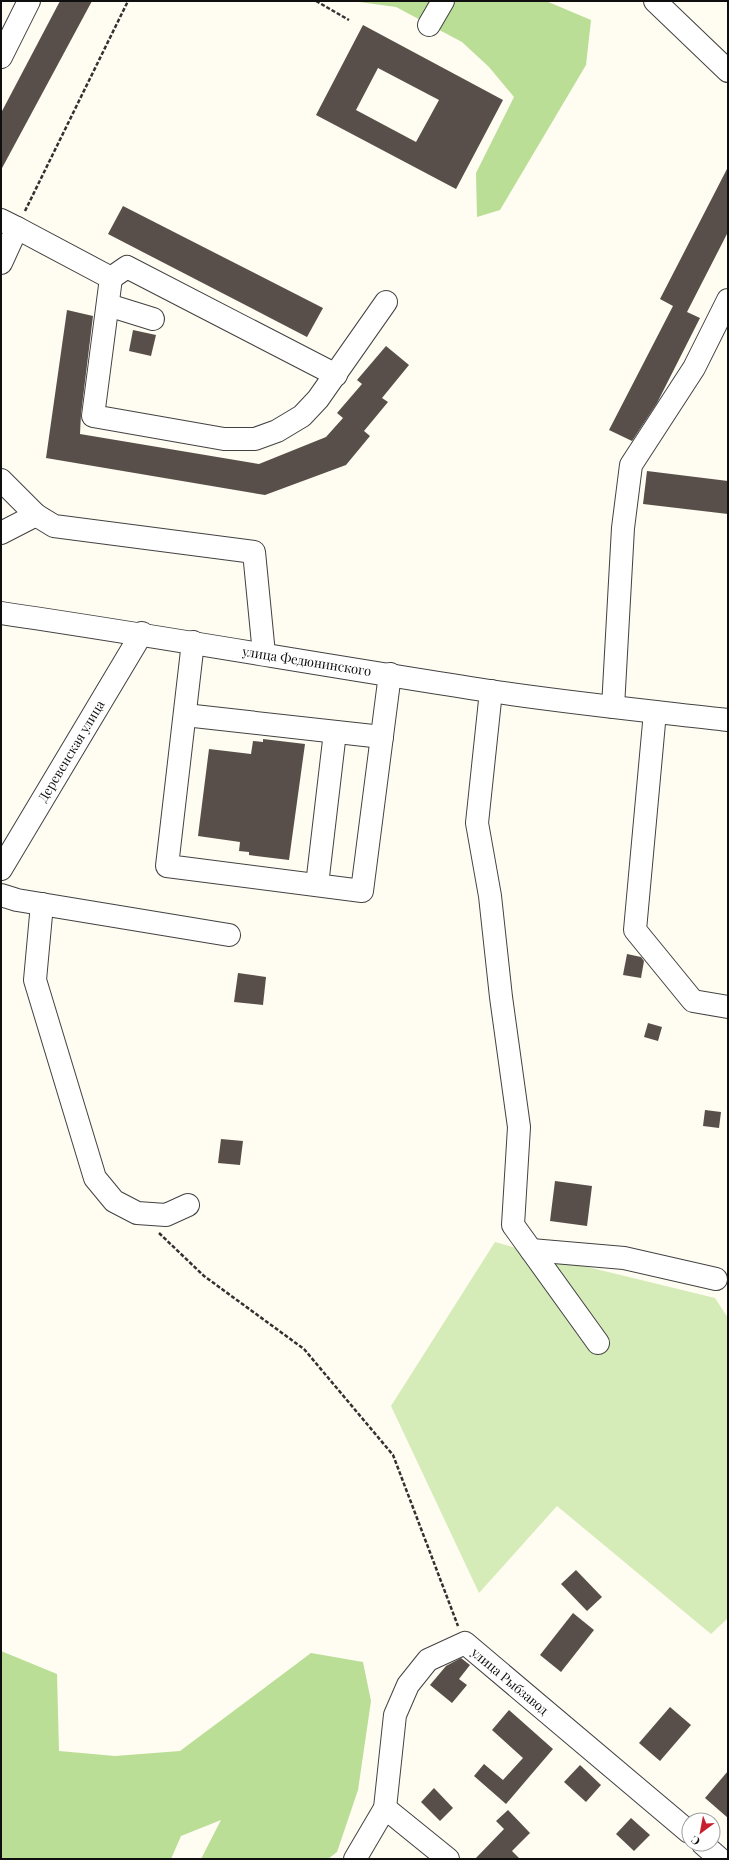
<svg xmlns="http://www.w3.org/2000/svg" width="729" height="1860" font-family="'Playfair Display',serif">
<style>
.green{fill:#d5ecb8}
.forest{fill:#bade96}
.building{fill:#584f4b;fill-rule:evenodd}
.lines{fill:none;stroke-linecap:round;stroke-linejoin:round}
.minor-casing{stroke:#424242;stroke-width:24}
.path{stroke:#313131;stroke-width:2.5;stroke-dasharray:4 2;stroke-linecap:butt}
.minor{stroke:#fff;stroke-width:22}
.labels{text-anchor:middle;stroke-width:4;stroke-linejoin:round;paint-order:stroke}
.street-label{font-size:13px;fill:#0f0f0f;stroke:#fff}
</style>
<rect width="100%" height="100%" fill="#fffcf1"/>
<polygon class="green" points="495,1242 563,1261 715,1298 728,1318 728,1618 711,1634 557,1506 479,1593 391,1406"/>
<g class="forest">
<polygon points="352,1 546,1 591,20 586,65 500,210 477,217 476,173 514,97 489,67 462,42 396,7"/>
<polygon points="1,1651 57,1674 59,1751 115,1756 180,1751 311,1653 363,1662 371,1701 358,1790 337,1852 328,1859 201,1859 221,1820 181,1836 171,1859 1,1859"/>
</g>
<g class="building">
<polygon points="60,1 92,1 1,170 1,113"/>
<path d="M363,25L503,100L456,189L316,115ZM378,68L439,100L416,142L356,110Z"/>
<polygon points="728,167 728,232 687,312 700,318 657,403 632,441 609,430 673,306 660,299"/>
<polygon points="123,206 323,308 307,337 108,234"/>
<polygon points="67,310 93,316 81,414 80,434 259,464 326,437 343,418 337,413 362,384 357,380 386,346 409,365 382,398 388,402 364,431 370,436 346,465 265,495 46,458"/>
<polygon points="133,330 156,335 151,356 129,351"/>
<polygon points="647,471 728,481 728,514 643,504"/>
<polygon points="263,739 305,744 289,860 249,855 249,852 239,851 240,842 198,836 209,749 251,754 253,741 263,742"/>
<polygon points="627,954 641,957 644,961 641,978 623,975"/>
<polygon points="238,973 266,977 263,1005 234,1002"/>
<polygon points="648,1023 662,1027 658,1041 644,1037"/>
<polygon points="705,1110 721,1112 719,1128 703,1126"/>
<polygon points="221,1139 243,1141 240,1165 218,1163"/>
<polygon points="555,1181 592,1186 587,1226 550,1221"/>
<polygon points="576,1570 602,1597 587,1611 561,1584"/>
<polygon points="573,1613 594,1630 561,1672 540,1655"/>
<polygon points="461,1658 470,1665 459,1679 467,1685 452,1703 430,1685 446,1666"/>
<polygon points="670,1707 691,1725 660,1761 639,1743"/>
<polygon points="509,1710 553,1749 506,1804 474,1776 484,1764 503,1780 523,1758 492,1730"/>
<polygon points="580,1765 601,1785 586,1802 564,1782"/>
<polygon points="728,1771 728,1818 705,1798"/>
<polygon points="434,1788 453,1808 440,1821 421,1802"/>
<polygon points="508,1810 530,1833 512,1851 520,1859 475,1859 504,1829 496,1821"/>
<polygon points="631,1818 650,1835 634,1851 616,1834"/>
</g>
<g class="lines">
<g class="minor-casing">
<g id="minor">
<polyline points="655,1 728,71"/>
<polyline points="429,25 443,1"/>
<polyline points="1,57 29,1"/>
<polyline points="1,220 17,228 1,263"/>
<polyline points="17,228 111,278 127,267 336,375"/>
<polyline points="111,278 93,416 224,439 255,439 277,431 302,416 318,399 386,302"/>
<polyline points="108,305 153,319"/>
<polyline points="1,480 36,515 54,526 254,552 264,654"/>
<polyline points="1,533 36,515"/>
<path d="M1,613C164,637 327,666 490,691C569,703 649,711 728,720"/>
<polyline points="193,642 167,866 362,891 390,674"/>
<polyline points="491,691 477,823 490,896 501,997 519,1127 513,1225 598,1343"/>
<polyline points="613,707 623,528 631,465 694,368 728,300"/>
<polyline points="655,712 635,930 693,1001 728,1007"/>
<polyline points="185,715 382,737"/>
<polyline points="1,869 142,633"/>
<polyline points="317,885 335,732"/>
<polyline points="1,895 17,900 229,935"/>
<polyline points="42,904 35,980 95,1178 114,1201 137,1213 166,1215 188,1205"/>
<polyline points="531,1250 624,1258 716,1279"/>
<polyline points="385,1808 448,1859"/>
<polyline points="703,1844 720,1859"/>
<polyline points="355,1859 385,1808 395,1715 408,1685 428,1660 465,1643 689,1832"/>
</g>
</g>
<g class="path">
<polyline points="316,1 349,20"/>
<polyline points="25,211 128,1"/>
<polyline points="159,1233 204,1276 304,1349 393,1455 458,1626"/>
</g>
<use href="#minor" class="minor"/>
</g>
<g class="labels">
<g class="street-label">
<text transform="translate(307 661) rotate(9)" y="5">улица Федюнинского</text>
<text transform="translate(71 751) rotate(-59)" y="5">Деревенская улица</text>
<text transform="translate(510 1681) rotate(40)" y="5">улица Рыбзавод</text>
</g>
</g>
<rect width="729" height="1860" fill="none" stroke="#0f0f0f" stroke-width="4"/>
<g transform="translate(701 1832) rotate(212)"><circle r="19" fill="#ffffff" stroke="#9f9f9f"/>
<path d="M0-3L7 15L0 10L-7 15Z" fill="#c71f2e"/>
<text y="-6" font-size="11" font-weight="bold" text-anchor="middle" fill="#0f0f0f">С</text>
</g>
</svg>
